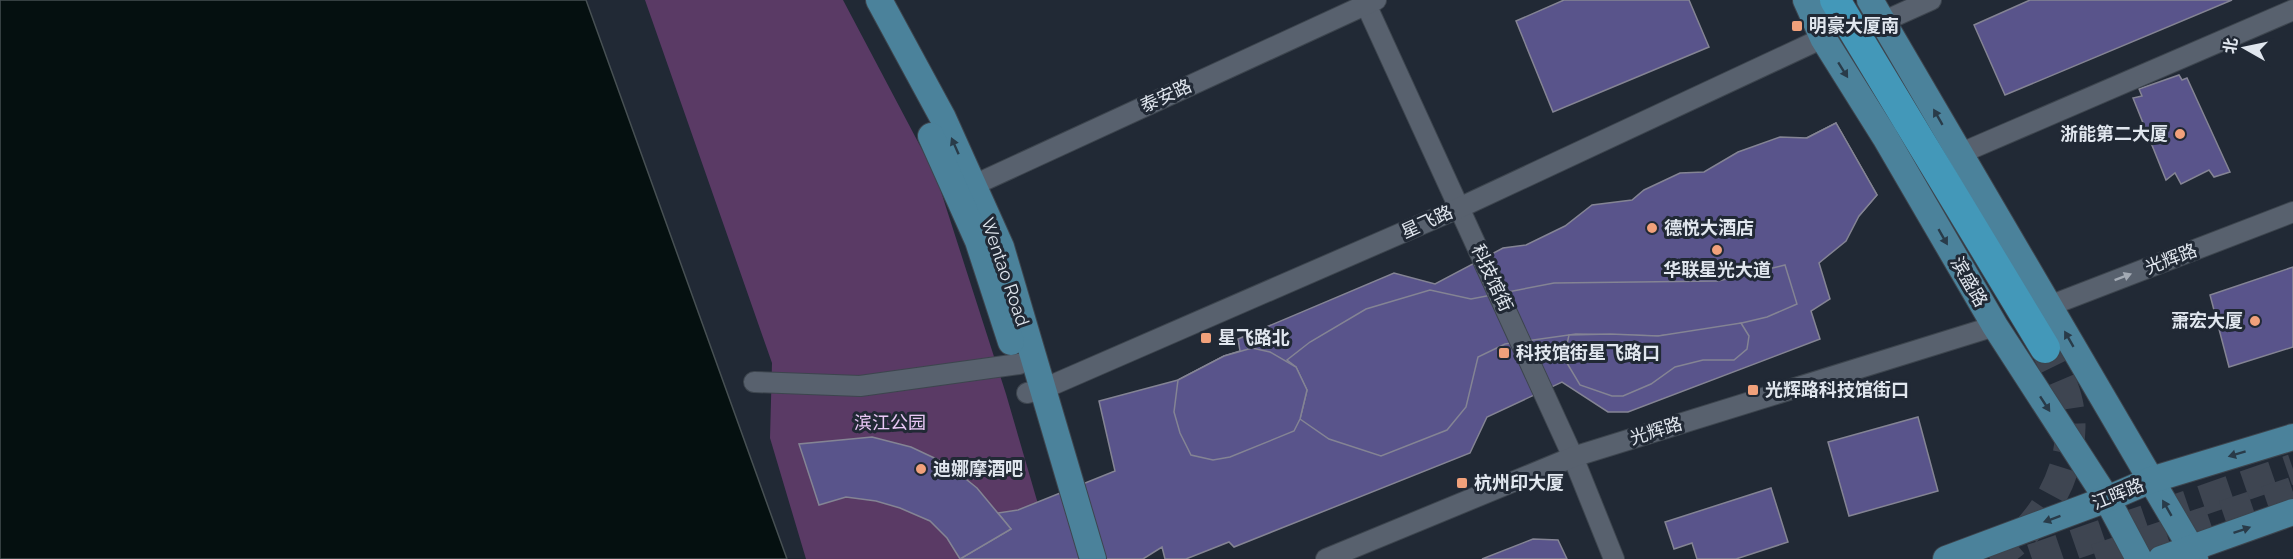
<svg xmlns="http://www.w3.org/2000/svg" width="2293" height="559" font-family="Raleway,'Noto Sans SC',sans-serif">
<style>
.green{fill:#5a3a65}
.water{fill:#051010;stroke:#475053;stroke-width:1.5}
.building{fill:#59548b;stroke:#848494;stroke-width:1.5}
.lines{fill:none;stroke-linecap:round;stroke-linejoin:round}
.highway-tunnel{stroke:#3e4551;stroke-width:30;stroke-dasharray:30 15;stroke-linecap:butt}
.minor-casing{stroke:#3d454e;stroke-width:22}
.major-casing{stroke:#3d454e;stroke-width:28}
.highway-casing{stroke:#3d454e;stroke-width:32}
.minor{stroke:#58616e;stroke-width:20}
.major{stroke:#4b829b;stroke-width:26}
.highway{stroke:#4398b9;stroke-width:30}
.oneway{fill:#293b49}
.oneway2{fill:#a3aab4}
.poi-dot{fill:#f1a17b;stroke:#212935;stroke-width:2}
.labels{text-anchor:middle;stroke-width:6;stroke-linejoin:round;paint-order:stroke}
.poi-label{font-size:18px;font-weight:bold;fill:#e0e6ee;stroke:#212935;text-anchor:start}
.street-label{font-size:18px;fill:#e0e6ee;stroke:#212935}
.park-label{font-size:18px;fill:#e9c8f6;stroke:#212935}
</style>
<rect width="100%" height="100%" fill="#212935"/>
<polygon class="green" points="645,0 843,0 936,176 1006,394 1054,559 806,559 770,438 772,363"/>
<polygon class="water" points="0,0 586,0 787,559 0,559"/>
<g class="building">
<polygon points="1564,0 1689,0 1709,47 1553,112 1516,21"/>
<polygon points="2030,0 2232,0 2005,95 1974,25"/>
<polygon points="2179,75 2182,80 2187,78 2230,172 2214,177 2209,170 2181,184 2175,173 2166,180 2133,98 2142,96 2139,89"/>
<polygon points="1836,123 1877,195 1846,231 1785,265 1718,281 1554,283 1548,270 1593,229 1719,182"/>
<polygon points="1836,123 1877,195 1859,216 1846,241 1819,263 1830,299 1811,311 1820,339 1628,412 1608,412 1562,382 1487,417 1470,453 1234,547 1229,542 1186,559 1165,559 1162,547 1143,559 960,559 1011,529 998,513 1018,510 1115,471 1099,401 1178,380 1224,356 1240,351 1238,339 1394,273 1435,284 1503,248 1526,245 1565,226 1592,205 1632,200 1644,190 1680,173 1704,172 1738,152 1780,137 1807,138"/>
<polygon points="1785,265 1797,304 1767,317 1712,330 1658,336 1576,334 1505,344 1478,357 1466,407 1447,430 1381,456 1329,439 1300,419 1307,390 1296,367 1287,360 1310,342 1366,309 1430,290 1471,299 1554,283 1718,281"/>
<polygon points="2293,267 2293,347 2229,367 2210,295"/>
<polygon points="1741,323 1749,336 1747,349 1734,360 1703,360 1675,367 1651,384 1623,396 1612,396 1580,385 1564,358 1569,335 1610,334 1658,336"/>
<polygon points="1252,348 1270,352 1296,367 1307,390 1300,419 1294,431 1230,457 1213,460 1191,455 1180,433 1174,412 1178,380 1224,356"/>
<polygon points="1918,417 1938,491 1849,516 1828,442"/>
<polygon points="872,437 911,447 947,464 977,488 1011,529 960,559 947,538 930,521 900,508 876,501 846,497 819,505 799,444"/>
<polygon points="1771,488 1788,542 1736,559 1697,559 1692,543 1674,549 1665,522"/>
<polygon points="1533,539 1558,540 1567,559 1482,559"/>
</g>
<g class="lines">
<g class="highway-tunnel">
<path d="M1990,559C2042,531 2081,464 2068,403C2064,384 2054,366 2045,348"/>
<polyline points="2032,559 2293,469"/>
<polyline points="2096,559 2293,492"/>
</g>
<g class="minor-casing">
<g id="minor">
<polyline points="1364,0 1573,457 1614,559"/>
<polyline points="1882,22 1931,0"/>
<polyline points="1959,154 2293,10"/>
<polyline points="961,191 1376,0"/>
<polyline points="2049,306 2293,212"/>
<polyline points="754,382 860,386 1019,364"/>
<polyline points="1027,393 1043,389 1459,208 1823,38"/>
<polyline points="1326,559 1573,457 1995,326"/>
</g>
</g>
<g class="major-casing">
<g id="major">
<polyline points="879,0 943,118 1001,247 1093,559"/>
<polyline points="1806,0 1823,38 1885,137 1995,326 2107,499 2139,559"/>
<polyline points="1870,0 2151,480 2191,548 2195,559"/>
<polyline points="931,136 978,241 1011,342"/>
<polyline points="1946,559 2107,499 2151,480 2293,437"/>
<polyline points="2161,559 2293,512"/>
</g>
</g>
<g class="highway-casing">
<polyline id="highway" points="1835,0 2045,348"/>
</g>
<use href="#minor" class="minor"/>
<use href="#major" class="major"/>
<use href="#highway" class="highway"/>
</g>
<defs><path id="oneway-solid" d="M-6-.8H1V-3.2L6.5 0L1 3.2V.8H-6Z" transform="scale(1.5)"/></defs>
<g class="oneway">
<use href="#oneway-solid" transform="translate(1843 70) rotate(58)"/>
<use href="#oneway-solid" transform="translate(1938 117) rotate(-120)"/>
<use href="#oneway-solid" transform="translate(955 146) rotate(-114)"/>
<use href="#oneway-solid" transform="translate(1943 237) rotate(60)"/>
<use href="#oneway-solid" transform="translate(2069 339) rotate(-120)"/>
<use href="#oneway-solid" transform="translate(2045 404) rotate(57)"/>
<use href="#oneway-solid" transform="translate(2237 454) rotate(163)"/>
<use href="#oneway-solid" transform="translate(2167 508) rotate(-120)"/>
<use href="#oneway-solid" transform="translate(2052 519) rotate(160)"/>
<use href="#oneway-solid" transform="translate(2242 530) rotate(-19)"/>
</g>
<use class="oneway2" href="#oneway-solid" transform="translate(2123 277) rotate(-21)"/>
<g class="poi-dot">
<rect x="1791" y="20" width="12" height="12" rx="3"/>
<circle cx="2180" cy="134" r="6"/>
<circle cx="1652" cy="228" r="6"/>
<circle cx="1717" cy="250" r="6"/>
<circle cx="2255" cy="321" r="6"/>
<rect x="1200" y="332" width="12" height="12" rx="3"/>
<rect x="1498" y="347" width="12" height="12" rx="3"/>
<rect x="1747" y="384" width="12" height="12" rx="3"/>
<circle cx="921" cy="469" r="6"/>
<rect x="1456" y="477" width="12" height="12" rx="3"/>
</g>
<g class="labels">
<g class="poi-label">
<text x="1809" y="32">明豪大厦南</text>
<text x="2168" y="140" text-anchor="end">浙能第二大厦</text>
<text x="1664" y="234">德悦大酒店</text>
<text x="1717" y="276" text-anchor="middle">华联星光大道</text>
<text x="2243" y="327" text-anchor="end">萧宏大厦</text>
<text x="1218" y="344">星飞路北</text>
<text x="1516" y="359">科技馆街星飞路口</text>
<text x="1765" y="396">光辉路科技馆街口</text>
<text x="933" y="475">迪娜摩酒吧</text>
<text x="1474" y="489">杭州印大厦</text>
</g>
<g class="street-label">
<text transform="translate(1166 96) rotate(-25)" y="6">泰安路</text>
<text transform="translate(1427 222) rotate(-24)" y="6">星飞路</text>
<text transform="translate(2171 259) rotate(-21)" y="6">光辉路</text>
<text transform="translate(1005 272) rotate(71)" y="6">Wentao Road</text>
<text transform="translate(1492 278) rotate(65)" y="6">科技馆街</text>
<text transform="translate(1969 282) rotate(60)" y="6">滨盛路</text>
<text transform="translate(1656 431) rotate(-17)" y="6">光辉路</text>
<text transform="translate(2118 494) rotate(-22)" y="6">江晖路</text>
</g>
<g class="park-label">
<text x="890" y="429">滨江公园</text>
</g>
</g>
<g transform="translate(2245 48) rotate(279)" stroke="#212935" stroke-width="4.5" paint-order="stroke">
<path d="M0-4.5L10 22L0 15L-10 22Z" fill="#e0e6ee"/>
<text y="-9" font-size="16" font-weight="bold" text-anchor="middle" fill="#e0e6ee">北</text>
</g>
</svg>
